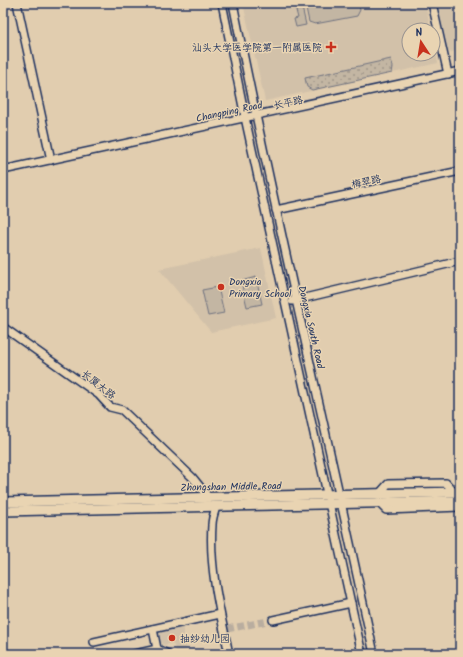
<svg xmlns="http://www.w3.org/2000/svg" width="463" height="657" font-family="Kalam,'LXGW WenKai TC',sans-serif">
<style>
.built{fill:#d2c1a9}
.grass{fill:url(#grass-dots);stroke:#6f7280}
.green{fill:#c3b6a3;stroke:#6f7280}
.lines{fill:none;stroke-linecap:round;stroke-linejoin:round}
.minor-tunnel{stroke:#b9ad9f;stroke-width:7;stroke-dasharray:7 3.5;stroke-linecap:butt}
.minor-casing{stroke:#1b2f5e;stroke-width:10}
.major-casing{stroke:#1b2f5e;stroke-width:12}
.minor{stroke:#e9d4b2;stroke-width:7}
.major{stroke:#e9d4b2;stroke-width:9}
.poi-dot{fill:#c8321e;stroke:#e9d4b2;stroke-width:1.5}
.labels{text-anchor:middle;stroke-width:3;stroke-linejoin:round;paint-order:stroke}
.poi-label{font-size:10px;fill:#1b2f5e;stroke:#e9d4b2;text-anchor:start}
.street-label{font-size:10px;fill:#1b2f5e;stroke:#e9d4b2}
</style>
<defs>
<pattern id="grass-dots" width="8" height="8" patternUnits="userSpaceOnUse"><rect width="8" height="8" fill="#c3b6a3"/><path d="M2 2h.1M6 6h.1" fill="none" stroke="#9e9488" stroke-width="1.8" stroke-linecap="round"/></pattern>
</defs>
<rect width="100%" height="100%" fill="#e1cdaf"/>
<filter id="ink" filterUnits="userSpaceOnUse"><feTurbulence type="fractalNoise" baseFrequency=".025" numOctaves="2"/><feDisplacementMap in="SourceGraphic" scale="8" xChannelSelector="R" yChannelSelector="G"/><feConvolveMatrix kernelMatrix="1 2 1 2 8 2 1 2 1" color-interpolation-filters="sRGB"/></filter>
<g filter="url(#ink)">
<g class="built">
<polygon points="243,3 425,3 431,30 409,30 409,54 433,54 433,41 438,63 265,101"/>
<polygon points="436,3 460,3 460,50 447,53"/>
<polygon points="261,248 276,318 211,332 159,269"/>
<polygon points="182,626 187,650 176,652 173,643 164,645 160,642 158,631"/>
</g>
<polygon class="grass" points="391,59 393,67 392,73 312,90 307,87 305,78"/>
<g class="green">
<polygon points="294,3 301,3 306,25 296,27 294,19 298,18"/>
<polygon points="305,3 358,3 360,10 357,16 315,24 309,22"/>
<polygon points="256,277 262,304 247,307 241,281"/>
<polygon points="218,287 224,313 208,316 202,290"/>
</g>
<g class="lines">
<polyline class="minor-tunnel" points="227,629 273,620"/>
<g class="minor-casing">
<g id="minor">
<polyline points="17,3 51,160"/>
<polyline points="222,3 246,122 362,654"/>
<path d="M233,3C276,221 328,437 374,654"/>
<polyline points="432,3 448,74"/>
<polyline points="3,170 460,71"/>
<polyline points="276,210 460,171"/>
<polyline points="292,301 460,261"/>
<polyline points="3,327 99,395 110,407 122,410 192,477 209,498"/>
<polyline points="380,493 388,484 446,483 454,492"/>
<polyline points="378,502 386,510 460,507"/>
<path d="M216,507C214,513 212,519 212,525C209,568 220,612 229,654"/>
<polyline points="273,620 351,603"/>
<polyline points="153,629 157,649 168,654"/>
<polyline points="94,642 220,614"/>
<polyline points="135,654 157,649"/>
</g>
</g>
<g class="major-casing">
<g id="major">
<polyline points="3,502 460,492"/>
<polyline points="3,511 460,501"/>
</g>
</g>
<use href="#minor" class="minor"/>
<use href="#major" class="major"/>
</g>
</g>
<g class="poi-dot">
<path d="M329 41h4v4h4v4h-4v4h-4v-4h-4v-4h4z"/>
<circle cx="221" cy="287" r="4"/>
<circle cx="172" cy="638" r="4"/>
</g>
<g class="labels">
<g class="poi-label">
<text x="322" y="51" text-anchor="end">汕头大学医学院第一附属医院</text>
<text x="229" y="285">Dongxia<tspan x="229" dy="12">Primary School</tspan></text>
<text x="180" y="642">抽纱幼儿园</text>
</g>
<g class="street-label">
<text transform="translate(288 102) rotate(-12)" y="4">长平路</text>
<text transform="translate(229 111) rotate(-12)" y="4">Changping Road</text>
<text transform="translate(366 181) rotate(-12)" y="4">梅翠路</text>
<text transform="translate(312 327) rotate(77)" y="4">Dongxia South Road</text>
<text transform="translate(99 384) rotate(38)" y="4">长厦大路</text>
<text transform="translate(231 486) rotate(-1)" y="4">Zhongshan Middle Road</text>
</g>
</g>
<rect width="463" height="657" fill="none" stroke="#e9d4b2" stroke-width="16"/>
<rect x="8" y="8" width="447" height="641" fill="none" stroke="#1b2f5e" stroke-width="1.5" filter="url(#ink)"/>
<g transform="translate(421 42) rotate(348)"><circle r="19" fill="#e9d4b2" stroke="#979290"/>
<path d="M0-3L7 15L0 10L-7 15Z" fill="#c8321e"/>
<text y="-6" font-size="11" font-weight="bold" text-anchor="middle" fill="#1b2f5e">N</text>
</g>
</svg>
